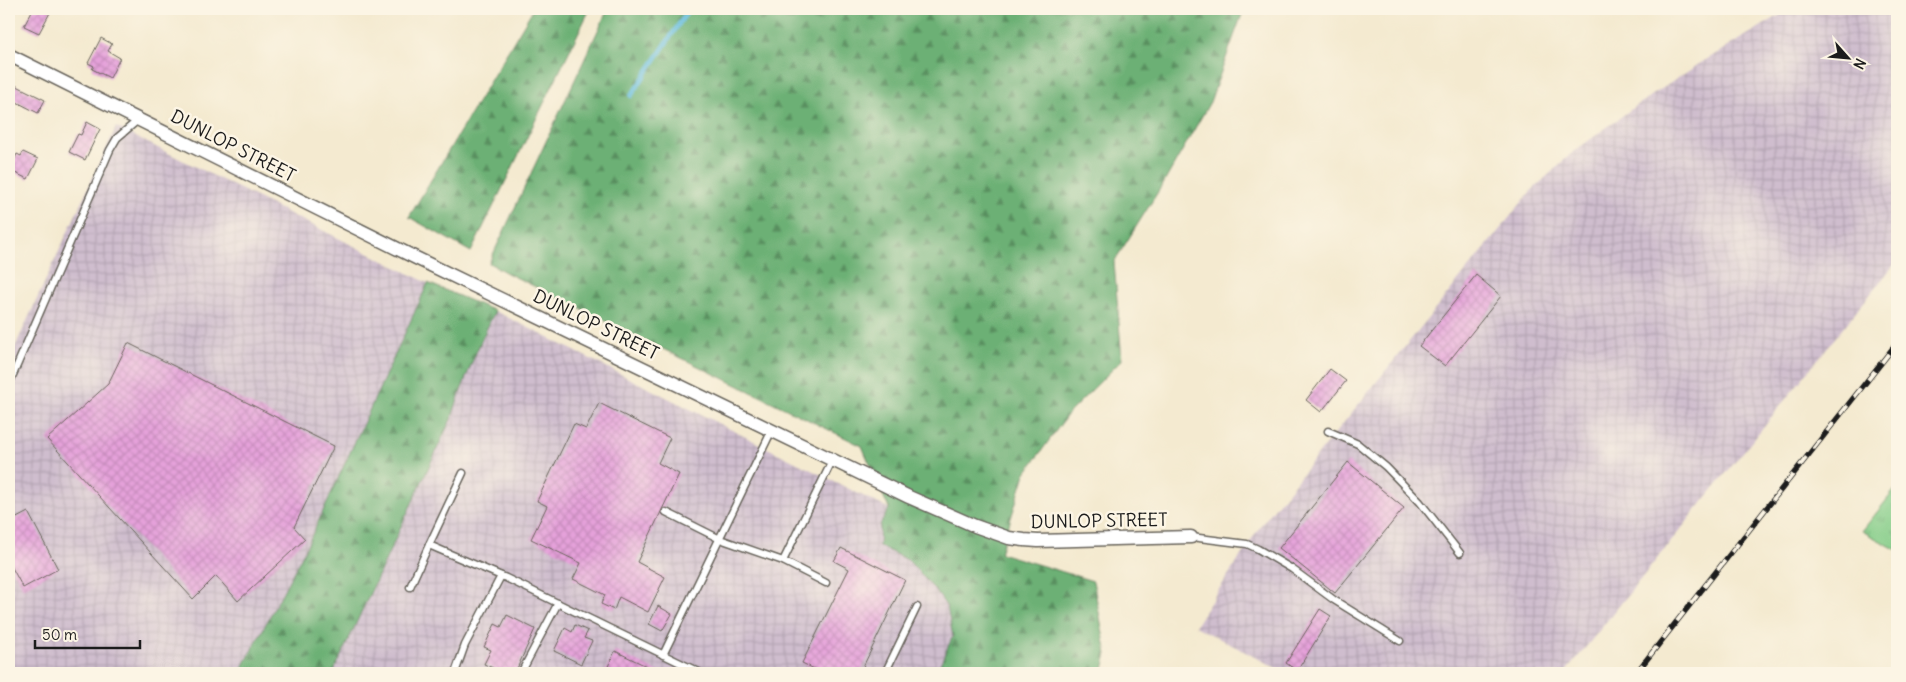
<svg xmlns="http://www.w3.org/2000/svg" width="1906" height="682" font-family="Delius,sans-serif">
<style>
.industrial{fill:url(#industrial-grid)}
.forest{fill:url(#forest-firs);stroke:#446648}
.park{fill:url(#park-tufts);stroke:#507452}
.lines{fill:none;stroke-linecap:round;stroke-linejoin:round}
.stream{stroke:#63bde0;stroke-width:4.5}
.building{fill:url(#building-cross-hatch)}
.lane-casing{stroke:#68645b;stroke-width:9}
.street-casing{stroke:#68645b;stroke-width:15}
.lane{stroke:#fff;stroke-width:6}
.street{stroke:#fff;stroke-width:12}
.rail-casing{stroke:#1c1c1c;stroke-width:5.5}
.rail{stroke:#fcf5e5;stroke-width:4;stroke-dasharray:11;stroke-linecap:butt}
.labels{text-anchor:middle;stroke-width:5;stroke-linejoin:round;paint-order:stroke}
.street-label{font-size:18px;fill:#1c1c1c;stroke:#fcf5e5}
</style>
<defs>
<pattern id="industrial-grid" width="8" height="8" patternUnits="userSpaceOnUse" patternTransform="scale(1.25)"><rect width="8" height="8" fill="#cfbdce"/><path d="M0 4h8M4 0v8" fill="none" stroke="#b1a2b0"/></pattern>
<pattern id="forest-firs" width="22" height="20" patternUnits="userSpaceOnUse" patternTransform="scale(1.25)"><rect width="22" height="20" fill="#6cb075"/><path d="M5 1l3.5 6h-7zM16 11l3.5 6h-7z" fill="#588e5f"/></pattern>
<pattern id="park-tufts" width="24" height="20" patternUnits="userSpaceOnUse" patternTransform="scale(1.25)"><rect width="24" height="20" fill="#85cd89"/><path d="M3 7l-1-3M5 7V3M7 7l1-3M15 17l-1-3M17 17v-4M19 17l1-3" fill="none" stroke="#72af76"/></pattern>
<pattern id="building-cross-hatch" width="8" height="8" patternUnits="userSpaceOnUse" patternTransform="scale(1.25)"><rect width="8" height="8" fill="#e5a1da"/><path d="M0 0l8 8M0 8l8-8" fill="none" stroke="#c48aba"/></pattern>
</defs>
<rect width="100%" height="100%" fill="#fcf5e5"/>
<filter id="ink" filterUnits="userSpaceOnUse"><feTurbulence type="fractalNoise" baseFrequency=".02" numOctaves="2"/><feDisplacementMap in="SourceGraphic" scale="10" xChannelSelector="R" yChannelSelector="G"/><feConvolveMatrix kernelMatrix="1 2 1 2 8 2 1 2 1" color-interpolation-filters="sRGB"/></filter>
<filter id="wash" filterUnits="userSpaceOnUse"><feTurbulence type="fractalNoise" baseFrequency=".0096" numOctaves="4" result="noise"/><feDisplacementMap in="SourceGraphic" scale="20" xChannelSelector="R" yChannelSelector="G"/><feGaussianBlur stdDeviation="1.12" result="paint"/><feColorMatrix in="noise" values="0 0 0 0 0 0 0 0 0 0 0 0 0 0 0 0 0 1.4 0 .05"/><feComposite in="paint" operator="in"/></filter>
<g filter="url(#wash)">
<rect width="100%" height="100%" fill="#f4ead0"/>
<g class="industrial">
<polygon points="1790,9 1897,9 1897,261 1565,673 1286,673 1195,626 1261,525 1530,192 1572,153 1633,108 1699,64"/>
<polygon points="116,127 428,283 306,548 240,673 13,673 9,665 9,360"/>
<polygon points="495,311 889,509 880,525 879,546 908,560 935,590 947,607 953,636 936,673 333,673 452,417 463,383 478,346"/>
</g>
<g class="forest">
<polygon points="533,9 590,9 471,252 409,217"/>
<polygon points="608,9 1244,9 1210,102 1166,179 1114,262 1122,360 1068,414 1025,474 1000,553 1093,581 1107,654 1102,673 936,673 953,636 947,607 935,590 908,560 879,546 880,525 889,509 862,446 507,273 489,263"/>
<path d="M428,283L495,311C478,346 464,380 452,417L333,673H240L306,548Z"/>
</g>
<polygon class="park" points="1897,487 1897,550 1862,531"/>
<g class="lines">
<polyline class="stream" points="631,96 689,9"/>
</g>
<g id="blocks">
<g class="building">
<polygon points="33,9 52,9 39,33 24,26"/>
<polygon points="101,38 112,44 108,51 120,58 110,78 92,69 94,66 88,63"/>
<polygon points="9,82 45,100 38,113 9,98"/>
<polygon points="87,122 100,129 85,160 69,152 78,134 81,135"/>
<polygon points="23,152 38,159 28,179 13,172 14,168 11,166 17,154 21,156"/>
<polygon points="1476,275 1501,296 1445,366 1419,346"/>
<polygon points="128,343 334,446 294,527 305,539 238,601 216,576 193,599 47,439 108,384"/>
<polygon points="1330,369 1346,381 1321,412 1306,400"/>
<polygon points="599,403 670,438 658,463 679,474 637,562 665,577 648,612 619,597 614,610 601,604 605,595 573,579 581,563 531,539 547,506 537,501 574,424 586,429"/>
<polygon points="1348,462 1404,508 1335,593 1279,548"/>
<polygon points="28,512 58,569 23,588 9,562 9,522"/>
<polygon points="841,548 905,580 860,673 823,673 802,663 849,569 834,561"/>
<polygon points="658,606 672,614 662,631 649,624"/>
<polygon points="1320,609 1331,616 1297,671 1286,663"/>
<polygon points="507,615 535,629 515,673 504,673 484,664 491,650 484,647 495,624 501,627"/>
<polygon points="575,625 588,631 584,638 592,641 581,664 554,651 565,628 572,632"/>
<polygon points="615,651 661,673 605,673"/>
</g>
</g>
</g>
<g filter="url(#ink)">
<use href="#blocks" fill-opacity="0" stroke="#68645b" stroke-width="1"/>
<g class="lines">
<g class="lane-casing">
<g id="lane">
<polyline points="9,384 110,150 117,138 138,120"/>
<polyline points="1328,431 1358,444 1386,467 1420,502 1460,553"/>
<polyline points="463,473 429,545 506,578 701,673"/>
<polyline points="666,512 720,539 783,561 826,583"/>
<polyline points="1191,537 1247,544 1258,549 1292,569 1334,600 1400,641"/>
<polyline points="783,561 833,459"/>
<polyline points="410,587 429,545"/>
<polyline points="663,655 772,430"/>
<polyline points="455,673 465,645 501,576"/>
<polyline points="521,673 558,603"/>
<polyline points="808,673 809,673"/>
<polyline points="885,673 917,607"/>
</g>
</g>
<g class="street-casing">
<polyline id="street" points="9,55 416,258 909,497 975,526 1009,538 1024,540 1038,541 1191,537"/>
</g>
<use href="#lane" class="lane"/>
<use href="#street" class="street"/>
<g class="rail-casing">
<polyline id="rail" points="1636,673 1897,343"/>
</g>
<use href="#rail" class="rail"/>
</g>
</g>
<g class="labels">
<g class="street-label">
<text transform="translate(233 146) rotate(27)" y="6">DUNLOP STREET</text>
<text transform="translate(596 325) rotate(26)" y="6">DUNLOP STREET</text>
<text transform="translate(1099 521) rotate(-1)" y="6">DUNLOP STREET</text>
</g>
</g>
<rect width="1906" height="682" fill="none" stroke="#fcf5e5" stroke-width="30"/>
<g transform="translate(1848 58) rotate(117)" stroke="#fcf5e5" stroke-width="4" paint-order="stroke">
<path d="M0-4L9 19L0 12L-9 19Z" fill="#1c1c1c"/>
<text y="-8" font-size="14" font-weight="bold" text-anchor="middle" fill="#1c1c1c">N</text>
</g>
<path d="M35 640v8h105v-8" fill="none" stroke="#1c1c1c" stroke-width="2.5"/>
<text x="42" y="640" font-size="15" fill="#1c1c1c" stroke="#fcf5e5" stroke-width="4" paint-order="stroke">50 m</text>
</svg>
